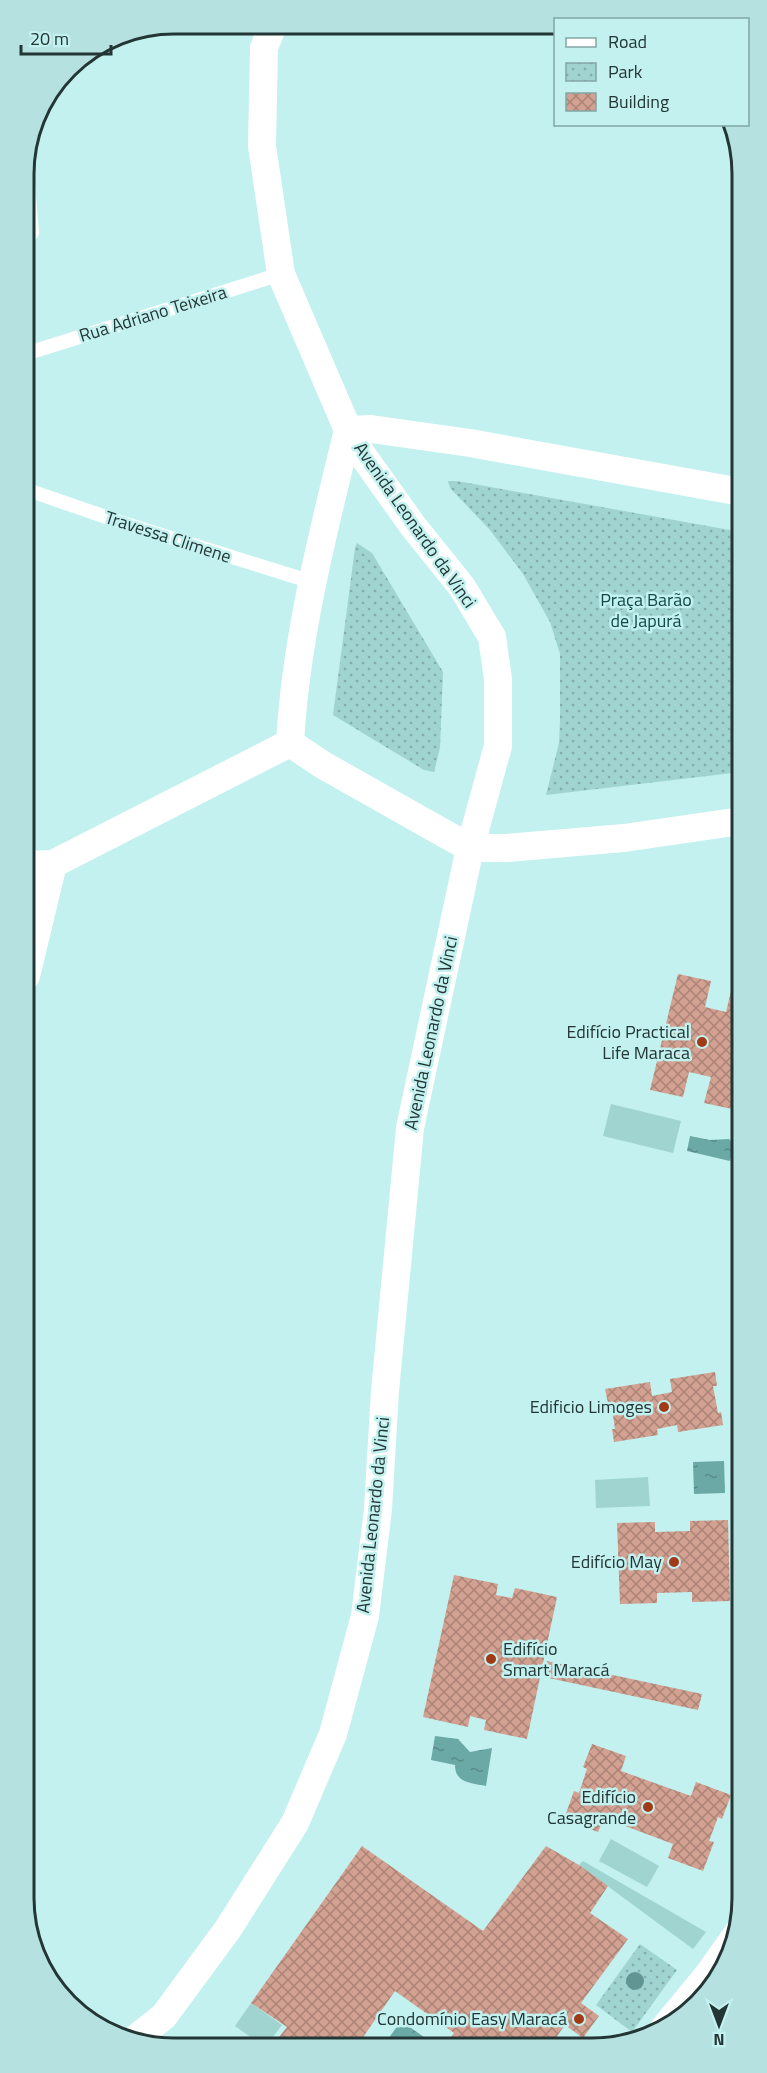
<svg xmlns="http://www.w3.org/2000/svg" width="767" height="2073" font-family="'Titillium Web',sans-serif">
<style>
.grass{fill:#a0d4d1}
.park{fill:url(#park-dots)}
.water{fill:url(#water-ripples)}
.building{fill:url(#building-cross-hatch)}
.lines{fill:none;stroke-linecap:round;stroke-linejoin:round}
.lane{stroke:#fff;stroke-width:14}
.street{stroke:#fff;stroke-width:28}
.tree{fill:#619594}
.poi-dot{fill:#a03a17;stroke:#c2f1ef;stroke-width:2}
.labels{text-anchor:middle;stroke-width:5;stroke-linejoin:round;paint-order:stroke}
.street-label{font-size:18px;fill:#233635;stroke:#c2f1ef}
.park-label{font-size:18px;fill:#114a49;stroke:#c2f1ef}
.poi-label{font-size:18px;fill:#233635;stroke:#c2f1ef;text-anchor:end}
.rim{fill:none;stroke:#233635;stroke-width:3}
</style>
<defs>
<pattern id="park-dots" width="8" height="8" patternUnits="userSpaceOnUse" patternTransform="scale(1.5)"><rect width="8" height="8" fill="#a0d4d1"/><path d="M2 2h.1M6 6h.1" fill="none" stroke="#82adaa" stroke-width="1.8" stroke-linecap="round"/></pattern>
<pattern id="water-ripples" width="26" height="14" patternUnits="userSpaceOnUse" patternTransform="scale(1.5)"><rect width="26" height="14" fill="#6aa9a6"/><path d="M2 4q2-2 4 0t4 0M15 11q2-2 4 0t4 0" fill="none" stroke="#578a88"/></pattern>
<pattern id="building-cross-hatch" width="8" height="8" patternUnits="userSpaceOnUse" patternTransform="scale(1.5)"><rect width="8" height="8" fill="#d3a191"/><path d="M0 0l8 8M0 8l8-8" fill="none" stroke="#ab8477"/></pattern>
</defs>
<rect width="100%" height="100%" fill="#c2f1ef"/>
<g class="grass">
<polygon points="611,1104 681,1121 673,1153 603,1136"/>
<polygon points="648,1477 650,1506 596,1508 595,1480"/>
<polygon points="611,1839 659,1866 647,1887 599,1861"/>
<polygon points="583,1861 706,1932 693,1949 579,1865"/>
<polygon points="251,2003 282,2025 266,2046 263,2046 235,2026"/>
</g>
<g class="park">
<polygon points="448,481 457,481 741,532 741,772 546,795 559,743 560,721 560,654 550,622 523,574 490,530 450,488"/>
<polygon points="357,543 372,553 443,672 440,748 434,772 424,770 333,715 355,548"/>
<polygon points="640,1944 677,1970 632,2032 596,2005"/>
</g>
<g class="water">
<polygon points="690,1136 710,1140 729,1139 735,1145 730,1161 687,1151"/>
<polygon points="724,1461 725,1493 694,1494 693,1462"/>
<path d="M435,1736L458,1739L470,1752L492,1748L486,1786C471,1783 455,1783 455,1765L431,1760Z"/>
<polygon points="401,2021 434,2044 433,2046 383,2046"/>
</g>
<g class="building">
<polygon points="678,974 711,981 705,1007 726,1012 732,987 741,989 741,1091 737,1110 704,1103 711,1077 689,1072 683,1097 650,1090"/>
<polygon points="715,1372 717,1386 713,1386 718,1413 721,1412 723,1425 678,1432 677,1425 657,1429 658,1435 614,1442 612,1429 615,1429 611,1402 608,1403 605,1389 650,1382 652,1396 672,1392 670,1379"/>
<polygon points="728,1520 730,1601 692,1602 692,1592 657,1593 657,1603 620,1604 617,1523 655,1522 655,1532 690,1531 690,1521"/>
<polygon points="454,1575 498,1584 496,1595 512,1598 515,1588 557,1597 527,1739 484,1730 486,1720 470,1716 468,1727 423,1717"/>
<polygon points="547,1661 702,1694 698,1710 544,1677"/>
<polygon points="592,1744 626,1756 621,1771 691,1796 696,1782 731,1795 722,1819 718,1817 709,1841 714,1842 703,1871 668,1858 673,1844 604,1818 598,1832 564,1819 574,1791 579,1793 587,1769 583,1767"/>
<polygon points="362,1846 483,1931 546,1846 579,1865 608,1886 590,1913 628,1939 581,2003 599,2016 583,2038 565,2025 550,2046 445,2046 454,2033 395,1991 357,2046 283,2046 276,2041 287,2027 251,2003"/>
</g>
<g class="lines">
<g class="lane">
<polyline points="26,158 32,233"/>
<polyline points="25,354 281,274"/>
<polyline points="25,489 126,524 312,582"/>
</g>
<g class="street">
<path d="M348,430C323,533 296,636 290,743L323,765L470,848H506L624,838L741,821"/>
<polyline points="348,430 371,429 470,443 741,492"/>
<polyline points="25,865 53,864 290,743"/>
<polyline points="26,976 53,864"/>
<polyline points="662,2031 708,1975 737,1934"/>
<polyline points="134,2040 164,2016 228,1929 295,1823 333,1734 365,1616 378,1509 385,1391 410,1128 470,848 498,746 498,679 492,637 462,587 413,526 361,453 348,430 281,274 262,146 264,48 273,25"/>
</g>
</g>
<circle class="tree" cx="635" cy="1981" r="9"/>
<g class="poi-dot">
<circle cx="702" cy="1042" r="6"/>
<circle cx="664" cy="1407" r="6"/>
<circle cx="674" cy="1562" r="6"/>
<circle cx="491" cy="1659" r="6"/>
<circle cx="648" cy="1807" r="6"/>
<circle cx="579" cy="2019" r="6"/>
</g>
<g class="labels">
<g class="street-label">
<text transform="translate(153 314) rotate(-17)" y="6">Rua Adriano Teixeira</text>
<text transform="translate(415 525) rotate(55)" y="6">Avenida Leonardo da Vinci</text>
<text transform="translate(168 537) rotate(18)" y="6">Travessa Climene</text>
<text transform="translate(431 1033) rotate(-78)" y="6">Avenida Leonardo da Vinci</text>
<text transform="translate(373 1515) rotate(-84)" y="6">Avenida Leonardo da Vinci</text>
</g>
<g class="park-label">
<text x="646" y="606">Praça Barão<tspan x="646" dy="21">de Japurá</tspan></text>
</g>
<g class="poi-label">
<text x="690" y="1038">Edifício Practical<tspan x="690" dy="21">Life Maraca</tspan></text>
<text x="652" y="1413">Edificio Limoges</text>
<text x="662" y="1568">Edifício May</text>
<text x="503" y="1655" text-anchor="start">Edifício<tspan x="503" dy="21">Smart Maracá</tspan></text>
<text x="636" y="1803">Edifício<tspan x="636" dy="21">Casagrande</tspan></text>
<text x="567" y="2025">Condomínio Easy Maracá</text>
</g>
</g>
<path d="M0 0H767V2073H0ZM174 34H592A140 140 0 0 1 732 174V1898A140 140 0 0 1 592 2038H174A140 140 0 0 1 34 1898V174A140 140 0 0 1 174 34Z" fill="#b5e2e0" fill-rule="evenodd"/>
<path class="rim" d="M174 34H592A140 140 0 0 1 732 174V1898A140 140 0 0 1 592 2038H174A140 140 0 0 1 34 1898V174A140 140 0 0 1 174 34Z"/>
<rect x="554" y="18" width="195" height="108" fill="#c2f1ef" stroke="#82a6a5" stroke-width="1.5"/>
<rect x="566" y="38" width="30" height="9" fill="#ffffff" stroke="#82a6a5" stroke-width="1.5"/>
<text x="608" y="48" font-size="18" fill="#233635">Road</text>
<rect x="566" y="63" width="30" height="18" fill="url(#park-dots)" stroke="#82a6a5" stroke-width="1.5"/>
<text x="608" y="78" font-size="18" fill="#233635">Park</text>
<rect x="566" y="93" width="30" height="18" fill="url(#building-cross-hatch)" stroke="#82a6a5" stroke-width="1.5"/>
<text x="608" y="108" font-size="18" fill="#233635">Building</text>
<g transform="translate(719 2025) rotate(180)" stroke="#c2f1ef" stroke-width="4.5" paint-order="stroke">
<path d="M0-4.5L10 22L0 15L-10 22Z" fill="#233635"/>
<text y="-9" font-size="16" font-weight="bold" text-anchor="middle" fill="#233635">N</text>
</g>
<path d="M21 45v9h90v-9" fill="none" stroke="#233635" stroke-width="3"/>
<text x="30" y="45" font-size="18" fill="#233635" stroke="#c2f1ef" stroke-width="4.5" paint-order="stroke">20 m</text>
</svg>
